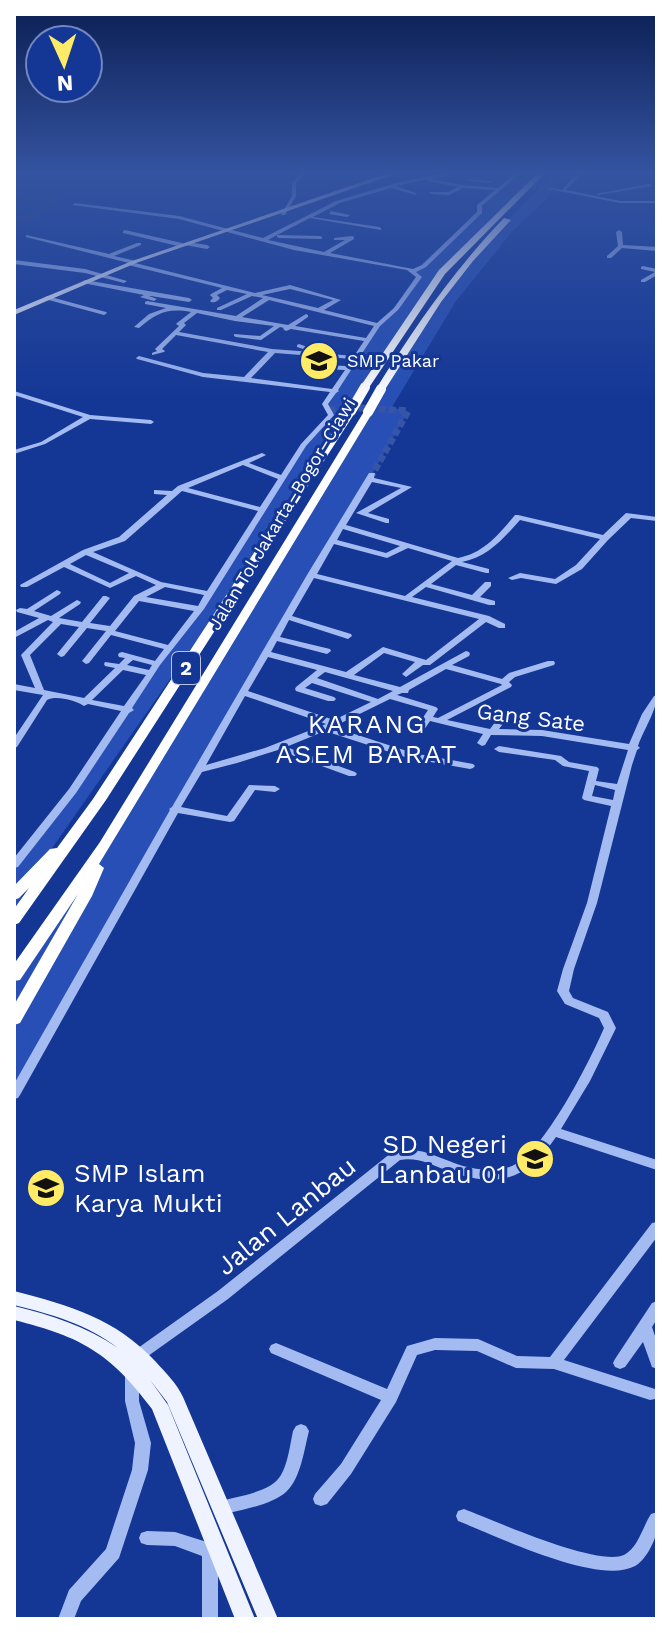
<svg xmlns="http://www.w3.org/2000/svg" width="671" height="1633" font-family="'Work Sans',sans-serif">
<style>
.green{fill:#274fb5}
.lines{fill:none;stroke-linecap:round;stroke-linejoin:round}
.river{fill:#203a82;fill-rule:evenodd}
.minor-tunnel-far1{stroke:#3755a6;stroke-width:5;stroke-dasharray:5 3;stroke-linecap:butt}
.minor-tunnel{stroke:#3755a6;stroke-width:7;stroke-dasharray:7 3;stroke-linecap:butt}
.minor{fill:#a4bbf2;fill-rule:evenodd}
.major{fill:#eff3ff;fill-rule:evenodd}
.highway{fill:#fff;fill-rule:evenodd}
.highway-bridge{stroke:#fff;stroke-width:10}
.labels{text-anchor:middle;stroke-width:6;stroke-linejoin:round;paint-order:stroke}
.far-poi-label{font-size:18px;fill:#fff;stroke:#143796;text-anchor:start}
.far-street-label{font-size:18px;fill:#fff;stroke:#143796}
.shield{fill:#143796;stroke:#b8c3e0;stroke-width:2}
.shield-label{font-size:20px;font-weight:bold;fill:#fff}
.street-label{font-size:22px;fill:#fff;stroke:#143796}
.quarter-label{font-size:26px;letter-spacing:2px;fill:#fff;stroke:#143796}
.near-poi-label{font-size:26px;fill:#fff;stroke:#143796;text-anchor:end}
.near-street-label{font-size:26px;fill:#fff;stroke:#143796}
</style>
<rect width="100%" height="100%" fill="#143796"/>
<g class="green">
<polygon points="521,171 544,171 442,272 286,513 41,864 14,910 14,865 97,758 157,664 200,609 303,445 331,415 325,407 375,330 418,279 414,271"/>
<polygon points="556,171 575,171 511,233 456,301 392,407 408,412 14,1092 14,976 107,842 432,306 456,273"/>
</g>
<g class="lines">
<polygon class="river" points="14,195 59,196 62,198 40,215 14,224 14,219 34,211 52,200 14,199"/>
<polyline class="minor-tunnel-far1" points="523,186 551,189"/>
<polyline class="minor-tunnel" points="329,410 349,407 408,411 372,475"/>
<g class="minor">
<polygon points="302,171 307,171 296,183 296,196 285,215 281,215 292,196 292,183"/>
<path d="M518,171H523L482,206V213L426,267L416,272L422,277L398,310L380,326L353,367L354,368L351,370L338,390L339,391L336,393L328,404L334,415L306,446L204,609L160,665L132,708L134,710L129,713L76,793L18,867L14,868V858L69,789L121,711L88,704L84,706C76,701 57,695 47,700L17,747L14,748V738L43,695L14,690V684L35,688L21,655L53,622L48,620L14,638V632L39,618L17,612L16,610L20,608L27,609L57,590L61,592L60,594L34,611L51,616L77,600L81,602L80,604L59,618L82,622L103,596H106L110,598L90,623L110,626L134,596L156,585L136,576L110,588L64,567L27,587H21L20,585L83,550L119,537L167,495L154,494V490L172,491L178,486L262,453L266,455L264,456L249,463L281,475L301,444L328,415L322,404L330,392L203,377L137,359L136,358L139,356L203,373L244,377L268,352L176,335L162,349L165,351L164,352L152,355V353L157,351L155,349L156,348L179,326L176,324L177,323L191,312C168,308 158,312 139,328L134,327L149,314L166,308L145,304V302L147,301L236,316L263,298L252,296L221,310H217V308L247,294L227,290L217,295L220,298C218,301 215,303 211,302L210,301L213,298L210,295L211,294L222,288L128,265L129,263L26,237V235L109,254L137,243H141V245L114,256L136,261L135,263L255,293L290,285L341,300L324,310L377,323L394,308L416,277L407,270L294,250L179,219L72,205L75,203L179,216L263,238L336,201L396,183L446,173L448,175L430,179L462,185L498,188ZM427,179L429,181L458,187L448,192H429L431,194L449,195L463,188L495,190L477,205V212L422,265L413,269L330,253L354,239V237L352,236L334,238V240H345L324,252L268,240L277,235V237L279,238L322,239V237L320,236L277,235L310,218L381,230V228L379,227L313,217L340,203L391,188L416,195V193L396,186ZM290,289L333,300L318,308L262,295ZM269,300L374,326L366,338L295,326L308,317V315L306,314L288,325L242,317ZM197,313L235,321L274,326L260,336L234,334V336L236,337L261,340L280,327L284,328L283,329L286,331L291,329L364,341L354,356L319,353V351L299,344L297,345V347L312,352L272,349L179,332L186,325L184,323ZM275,353L352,359L347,366L323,365L320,367L323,369L345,370L332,389L251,378ZM243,465L278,479L260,507L188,488ZM182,491L258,511L207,591L161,582L93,552L125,541ZM86,555L129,573L110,583L70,564ZM165,587L204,595L198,606L146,597ZM139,601L194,611L168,645L115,631ZM61,624L79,627L57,654L61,657L64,656L87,628L106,631L82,661L86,664L89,663L111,635L164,649L155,661L122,652L119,653L118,655L119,657L125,658L119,664L105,662L104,664L105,666L115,668L84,698L44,690L30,655ZM133,660L152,665L149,670L127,665ZM123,670L146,675L124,706L92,700Z"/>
<polygon points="579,171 584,171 566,190 620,201 657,201 657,203 620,203 549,189 551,188 562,190"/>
<polygon points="470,179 490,181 492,182 490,183 468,181"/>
<polygon points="650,184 652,186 598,195 596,194"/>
<polygon points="331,211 350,215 347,217 329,214"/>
<polygon points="125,230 182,243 185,245 182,247 123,233 123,231"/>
<polygon points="619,230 622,232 623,245 657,247 657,251 622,248 611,258 607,258 607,256 618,246 616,232"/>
<polygon points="187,242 207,245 210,247 207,249 185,245 184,244"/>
<polygon points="14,260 85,269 127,281 124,283 85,273 14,264"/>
<polygon points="643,266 657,269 657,275 645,282 641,282 641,280 655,272 641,269 641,267"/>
<polygon points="85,280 189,298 192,300 189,302 151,296 149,296 157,299 154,301 140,297 144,295 83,283 82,282"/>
<polygon points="47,296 106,312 107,313 104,315 45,299 44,298"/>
<polygon points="14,391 90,415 151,420 154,422 151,424 90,419 45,444 14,454 14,450 41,442 83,417 14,395"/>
<path d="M369,473H375L374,478L412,487L368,513L389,519V523H386L356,513L401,488L372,482L346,525L458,558C484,553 499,534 515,515H518L603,535L626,513L657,517V521L631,518L608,540L582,569L556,584L521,578L512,580L508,578L520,573L555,579L576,565L600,539L520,520C503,539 488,557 462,562L489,569V573H486L456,565L431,584L472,595L485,582H491V586L480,597L495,601V605H489L426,587L412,597L489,616L505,624V628H499L486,622L430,665H423L406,677L402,674L415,662L384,653L354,675L400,687L466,651L469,652L470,654L469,656L452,665L502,679L509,673L548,661H554L555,663L554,665L515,677L509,682L512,685L511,687L447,720L490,729L502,713L505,712L510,715L499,729L542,730L629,744L642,714L654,696L657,695C657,710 643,731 638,746L640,748L637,750L632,765L597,903L574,969L569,991L573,998L608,1012L616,1028L590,1081L561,1129L657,1160V1170L556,1137C526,1180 499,1189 448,1171C432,1165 418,1157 400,1160L228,1299L141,1361L136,1363L131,1361L129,1357L131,1353L218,1291L391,1153C420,1144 436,1158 463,1166C478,1170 497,1172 512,1166C544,1152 590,1061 604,1028L599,1018L565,1004L557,991L563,969L587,903L611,806L584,800L582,798L589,771L563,766L555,760L499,752L494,749L499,746L561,756L569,762L597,767L599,769L596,781L617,784L628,750L542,736L491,735L485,745L482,746L477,743L483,734L430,721L422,733L419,734L414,731L428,710L390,699L333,727L413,753L473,764L475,766L473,768L470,769L408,758L325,731L286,747L355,772L357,774L355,776H349L278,750L237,763L202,772L181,807L227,816L249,785L275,786L280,789L275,792L255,790L234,821L230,822L178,813L20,1095L18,1098L14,1099V1084L170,810L169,809L172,807L307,575ZM343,529L400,546L386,553L337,540ZM334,544L387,558L408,548L452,561L405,596L317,574ZM314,578L479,619L426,660L383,647L346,672L271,652L277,641L327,654L331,651L330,649L280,637L289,620L348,639L352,636L351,634L292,616ZM268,657L317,670L296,687L295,689L296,691L328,701H334L336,699L334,697L305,688L312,683L371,702L334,720L248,691ZM446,669L501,684L502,685L438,718L433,717L438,709L436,707L397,695L402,693H408L409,690ZM325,672L393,691L378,699L317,678ZM245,696L326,724L265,748L206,765ZM595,785L615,790L613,800L592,796Z"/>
<polygon points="657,1222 657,1237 564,1360 655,1389 657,1393 655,1399 650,1400 554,1369 516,1368 477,1351 435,1350 417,1355 396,1402 351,1474 327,1504 321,1506 315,1504 313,1499 315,1494 341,1464 381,1400 271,1353 269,1349 271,1345 276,1343 281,1345 387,1389 407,1346 435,1338 478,1339 517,1356 550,1357 652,1223"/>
<polygon points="657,1301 657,1319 652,1327 657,1342 657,1369 652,1367 643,1342 625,1367 620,1369 615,1367 613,1363 615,1359 652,1303"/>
<polygon points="132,1366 137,1368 139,1372 139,1401 151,1443 148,1470 119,1558 81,1601 74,1619 58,1619 69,1590 106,1549 132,1470 135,1443 125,1401 125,1372 127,1368"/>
<path d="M301,1424L306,1426L309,1431C304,1450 301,1477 287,1491C273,1505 240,1510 221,1515L215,1513L213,1508L215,1503C234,1496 270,1494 281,1475C288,1463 290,1445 293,1431L296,1426Z"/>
<path d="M464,1509C493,1520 598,1567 624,1555C638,1548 643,1526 651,1514L657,1512C657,1518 658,1524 657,1530C655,1542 645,1561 635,1566C598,1586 497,1536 458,1521L456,1516L458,1511Z"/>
<polygon points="147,1531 175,1532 210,1543 216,1541 222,1544 224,1549 222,1554 218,1556 218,1619 202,1619 202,1556 175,1546 147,1545 141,1543 139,1538 141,1533"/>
</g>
<g class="major">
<polygon points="394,171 404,171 136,263 14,315 14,310 132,261"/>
<path d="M14,1291C71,1306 115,1318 156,1362C166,1373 177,1384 183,1397L278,1619H258L167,1402L150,1380L168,1405L255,1619H235L152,1409C110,1353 82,1337 14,1320V1306C51,1315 86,1326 118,1348C87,1324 51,1314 14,1305Z"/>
</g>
<g class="highway">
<polygon points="540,171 547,171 445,274 368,389 362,389 360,387 439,270"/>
<path d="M504,218L511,220L473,261L441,302L384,391H378L376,389C414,328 454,270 504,218Z"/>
<polygon points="348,409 356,411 106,800 19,923 14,925 14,909 29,888 19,898 14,900 14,886 50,849 57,848 93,799"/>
<polygon points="365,410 373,412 99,864 104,868 92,896 20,1023 14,1025 14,1005 78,894 20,980 14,981 14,964 100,842"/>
</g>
<g class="highway-bridge">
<polyline points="351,411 365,387"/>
<polyline points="368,412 381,389"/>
</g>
</g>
<linearGradient id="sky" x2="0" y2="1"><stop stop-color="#0b1e52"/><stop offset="0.43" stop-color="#3453a0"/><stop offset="1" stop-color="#3453a0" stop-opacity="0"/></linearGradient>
<rect width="671" height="400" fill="url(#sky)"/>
<defs>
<g id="school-disc" transform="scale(2)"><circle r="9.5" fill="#ffeb65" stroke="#143796"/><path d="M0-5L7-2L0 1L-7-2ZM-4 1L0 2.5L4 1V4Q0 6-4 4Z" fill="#111"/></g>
</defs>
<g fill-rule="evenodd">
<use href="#school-disc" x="319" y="361"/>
<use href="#school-disc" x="535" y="1159"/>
<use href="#school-disc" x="46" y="1188"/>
</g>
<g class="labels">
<g class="far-poi-label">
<text x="347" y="367">SMP Pakar</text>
</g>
<g class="far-street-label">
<text transform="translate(282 514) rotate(-59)" y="6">Jalan Tol Jakarta–Bogor–Ciawi</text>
</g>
<rect class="shield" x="172" y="652" width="28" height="32" rx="6"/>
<g class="shield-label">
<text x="186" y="675">2</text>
</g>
<g class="street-label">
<text transform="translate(531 717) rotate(7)" y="8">Gang Sate</text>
</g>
<g class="quarter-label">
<text x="367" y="733">KARANG<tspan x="367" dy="30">ASEM BARAT</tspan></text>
</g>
<g class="near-poi-label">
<text x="507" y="1153">SD Negeri<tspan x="507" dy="30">Lanbau 01</tspan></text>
<text x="74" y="1182" text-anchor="start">SMP Islam<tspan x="74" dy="30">Karya Mukti</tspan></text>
</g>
<g class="near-street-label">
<text transform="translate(286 1216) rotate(-39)" y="9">Jalan Lanbau</text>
</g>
</g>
<rect width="671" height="1633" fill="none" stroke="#ffffff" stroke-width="32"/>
<g transform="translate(64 64) rotate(177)"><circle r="38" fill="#143796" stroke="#7287c0" stroke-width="2"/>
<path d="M0-6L14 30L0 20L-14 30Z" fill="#ffeb65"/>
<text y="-12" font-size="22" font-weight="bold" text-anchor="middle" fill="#ffffff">N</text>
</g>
</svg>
